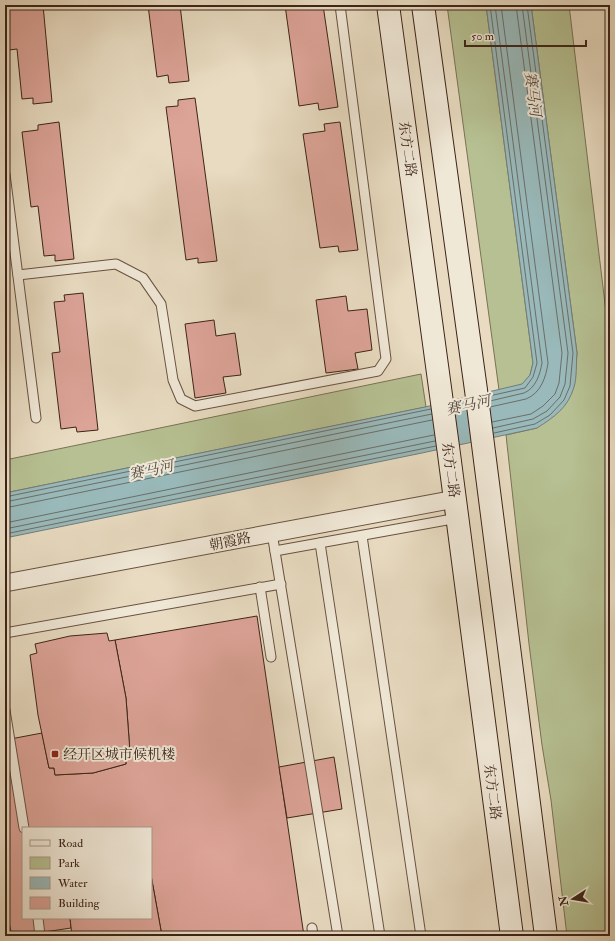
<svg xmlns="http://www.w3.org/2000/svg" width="615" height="941" font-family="'IM FELL Double Pica','Noto Serif SC',serif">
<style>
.green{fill:#b6c092;stroke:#7a7255}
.water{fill:#99b9ba;stroke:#747d79}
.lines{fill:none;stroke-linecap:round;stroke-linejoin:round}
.shore{stroke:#6b6e69;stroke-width:1}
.building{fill:#dca397;stroke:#3d2418}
.service-casing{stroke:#685242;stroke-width:11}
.minor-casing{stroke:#685242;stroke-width:19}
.secondary-casing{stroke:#3d2418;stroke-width:24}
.service{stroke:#f0e8d7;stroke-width:9}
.minor{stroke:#f0e8d7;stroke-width:17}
.secondary{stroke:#f0e8d7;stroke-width:22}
.poi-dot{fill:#8f2418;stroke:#f0e8d7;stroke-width:1.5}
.labels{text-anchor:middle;stroke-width:4;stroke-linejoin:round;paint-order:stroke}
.street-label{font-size:14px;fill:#3d2418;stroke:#f0e8d7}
.poi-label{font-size:14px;fill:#3d2418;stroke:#f0e8d7;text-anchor:start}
.water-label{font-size:15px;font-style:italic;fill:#544940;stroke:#f0e8d7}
</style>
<rect width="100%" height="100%" fill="#e8dbc1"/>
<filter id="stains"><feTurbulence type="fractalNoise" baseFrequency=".005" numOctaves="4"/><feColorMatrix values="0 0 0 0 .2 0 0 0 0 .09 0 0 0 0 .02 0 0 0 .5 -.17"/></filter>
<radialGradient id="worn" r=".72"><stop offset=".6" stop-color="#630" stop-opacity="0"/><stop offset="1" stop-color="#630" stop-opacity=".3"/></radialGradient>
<g class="green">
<polygon points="447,5 486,5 533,363 530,375 522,385 499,390"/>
<polygon points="531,5 569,5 610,345 610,936 567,936 551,800 542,745 529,644 506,435 537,428 574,386 577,353"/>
<polygon points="421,374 426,407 5,493 5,460"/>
</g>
<path class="water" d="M486,5H531L577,353C576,363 577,378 574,387C568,408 554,417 537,428L422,453L5,538V493L425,407L522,384L530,375L533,363Z"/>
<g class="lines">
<g class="shore">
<polyline points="489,396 525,388 533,377 537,363 490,5"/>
<path d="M490,401L524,393C536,388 540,374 542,363L495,5"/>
<path d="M490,407L526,399C541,393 546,377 548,363L501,5"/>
<polyline points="492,422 531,414 543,406 555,394 559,383 562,353 516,5"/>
<polyline points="493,428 533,419 547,411 560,397 565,384 568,353 522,5"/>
<polyline points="494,433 535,424 550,415 564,400 570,386 573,353 527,5"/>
<polyline points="5,497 431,409"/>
<polyline points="5,502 432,414"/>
<polyline points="5,508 432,420"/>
<polyline points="5,523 434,435"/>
<polyline points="5,529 435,441"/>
<polyline points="5,534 436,446"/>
</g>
</g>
<g class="building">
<polygon points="5,5 43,5 52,102 33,104 33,98 22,99 17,49 9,50"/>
<polygon points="148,5 180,5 189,81 169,83 168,75 157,77"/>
<polygon points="285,5 323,5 338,107 319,110 318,103 299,106"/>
<polygon points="195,98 217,261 198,263 198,258 186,260 166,107 178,106 178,100"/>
<polygon points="59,122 74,259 55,261 55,255 44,256 38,206 31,207 22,132 38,130 38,125"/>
<polygon points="340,122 358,250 339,252 338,246 320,248 303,134 325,131 324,124"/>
<polygon points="83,293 98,430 77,432 76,427 61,429 52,353 60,352 54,302 65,301 64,295"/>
<polygon points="346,296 348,311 367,309 372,350 355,353 358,369 326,373 316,300"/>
<polygon points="214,320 216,336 235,333 241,375 223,377 226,393 195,398 185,324"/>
<polygon points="257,616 304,936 162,936 151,875 151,828 23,828 23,918 70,918 71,928 17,936 12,936 5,904 5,740 42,733 49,768 54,768 55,775 93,773 126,764 125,753 130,752 126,698 115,640"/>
<polygon points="107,633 109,641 115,640 126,698 130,752 125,753 126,764 93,773 55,775 54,768 49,768 38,715 30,655 37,653 35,644 70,636"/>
<polygon points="334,757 342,809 287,818 279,767"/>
<polygon points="151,875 162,936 72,936 70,918 151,918"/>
</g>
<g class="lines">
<g class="service-casing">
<g id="service">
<polyline points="5,174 36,418"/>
<polyline points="18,275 116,264 143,278 161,304 173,380 181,399 195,406 378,371 386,359 340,5"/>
<polyline points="272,533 338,936"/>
<polyline points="362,536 421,936"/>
<polyline points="320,543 380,936"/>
<polyline points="275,551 458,518"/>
<polyline points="260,587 271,657"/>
<polyline points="5,633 281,584"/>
<polyline points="5,710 24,828"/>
<polyline points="38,918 40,936"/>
<polyline points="312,928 313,936"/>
</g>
</g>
<g class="minor-casing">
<polyline id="minor" points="5,583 455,499"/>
</g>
<g class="secondary-casing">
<g id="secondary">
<polyline points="388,5 449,454 512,936"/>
<polyline points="423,5 476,390 546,936"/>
</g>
</g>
<use href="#service" class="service"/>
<use href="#minor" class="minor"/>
<use href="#secondary" class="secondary"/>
</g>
<rect class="poi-dot" x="51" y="750" width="8" height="8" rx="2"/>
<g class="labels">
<g class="street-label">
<text transform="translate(408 149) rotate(82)" y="5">东方二路</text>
<text transform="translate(451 470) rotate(82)" y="5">东方二路</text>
<text transform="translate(230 541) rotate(-11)" y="5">朝霞路</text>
<text transform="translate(493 792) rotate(83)" y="5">东方二路</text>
</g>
<g class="poi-label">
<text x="63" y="759">经开区城市候机楼</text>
</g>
<g class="water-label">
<text transform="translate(533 94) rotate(83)" y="5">赛马河</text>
<text transform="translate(468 405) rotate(-12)" y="5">赛马河</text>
<text transform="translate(151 470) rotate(-12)" y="5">赛马河</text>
</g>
</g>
<rect width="615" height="941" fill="none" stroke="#e8dbc1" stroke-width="20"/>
<rect x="6" y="6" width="603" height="929" fill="none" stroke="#3d2418" stroke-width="2"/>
<rect x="10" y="10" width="595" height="921" fill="none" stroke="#3d2418"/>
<rect x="22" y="827" width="130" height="92" fill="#f0e8d7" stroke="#a89a8b"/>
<rect x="30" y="840" width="20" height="6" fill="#f0e8d7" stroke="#a89a8b"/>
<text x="58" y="847" font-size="12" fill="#3d2418">Road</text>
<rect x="30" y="857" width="20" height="12" fill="#b6c092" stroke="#a89a8b"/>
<text x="58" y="867" font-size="12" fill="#3d2418">Park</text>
<rect x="30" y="877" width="20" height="12" fill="#99b9ba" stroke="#a89a8b"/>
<text x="58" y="887" font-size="12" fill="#3d2418">Water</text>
<rect x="30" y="897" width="20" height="12" fill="#dca397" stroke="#a89a8b"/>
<text x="58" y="907" font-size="12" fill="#3d2418">Building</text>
<g transform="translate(573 899) rotate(258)" stroke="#f0e8d7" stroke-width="3" paint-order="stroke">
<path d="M0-3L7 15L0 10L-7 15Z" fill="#3d2418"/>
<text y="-6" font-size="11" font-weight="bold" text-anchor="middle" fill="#3d2418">N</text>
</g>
<path d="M465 40v6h121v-6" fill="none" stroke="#3d2418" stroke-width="2"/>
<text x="471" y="40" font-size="12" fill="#3d2418" stroke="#f0e8d7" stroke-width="3" paint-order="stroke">50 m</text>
<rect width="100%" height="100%" filter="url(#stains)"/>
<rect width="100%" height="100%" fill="url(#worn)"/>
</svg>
